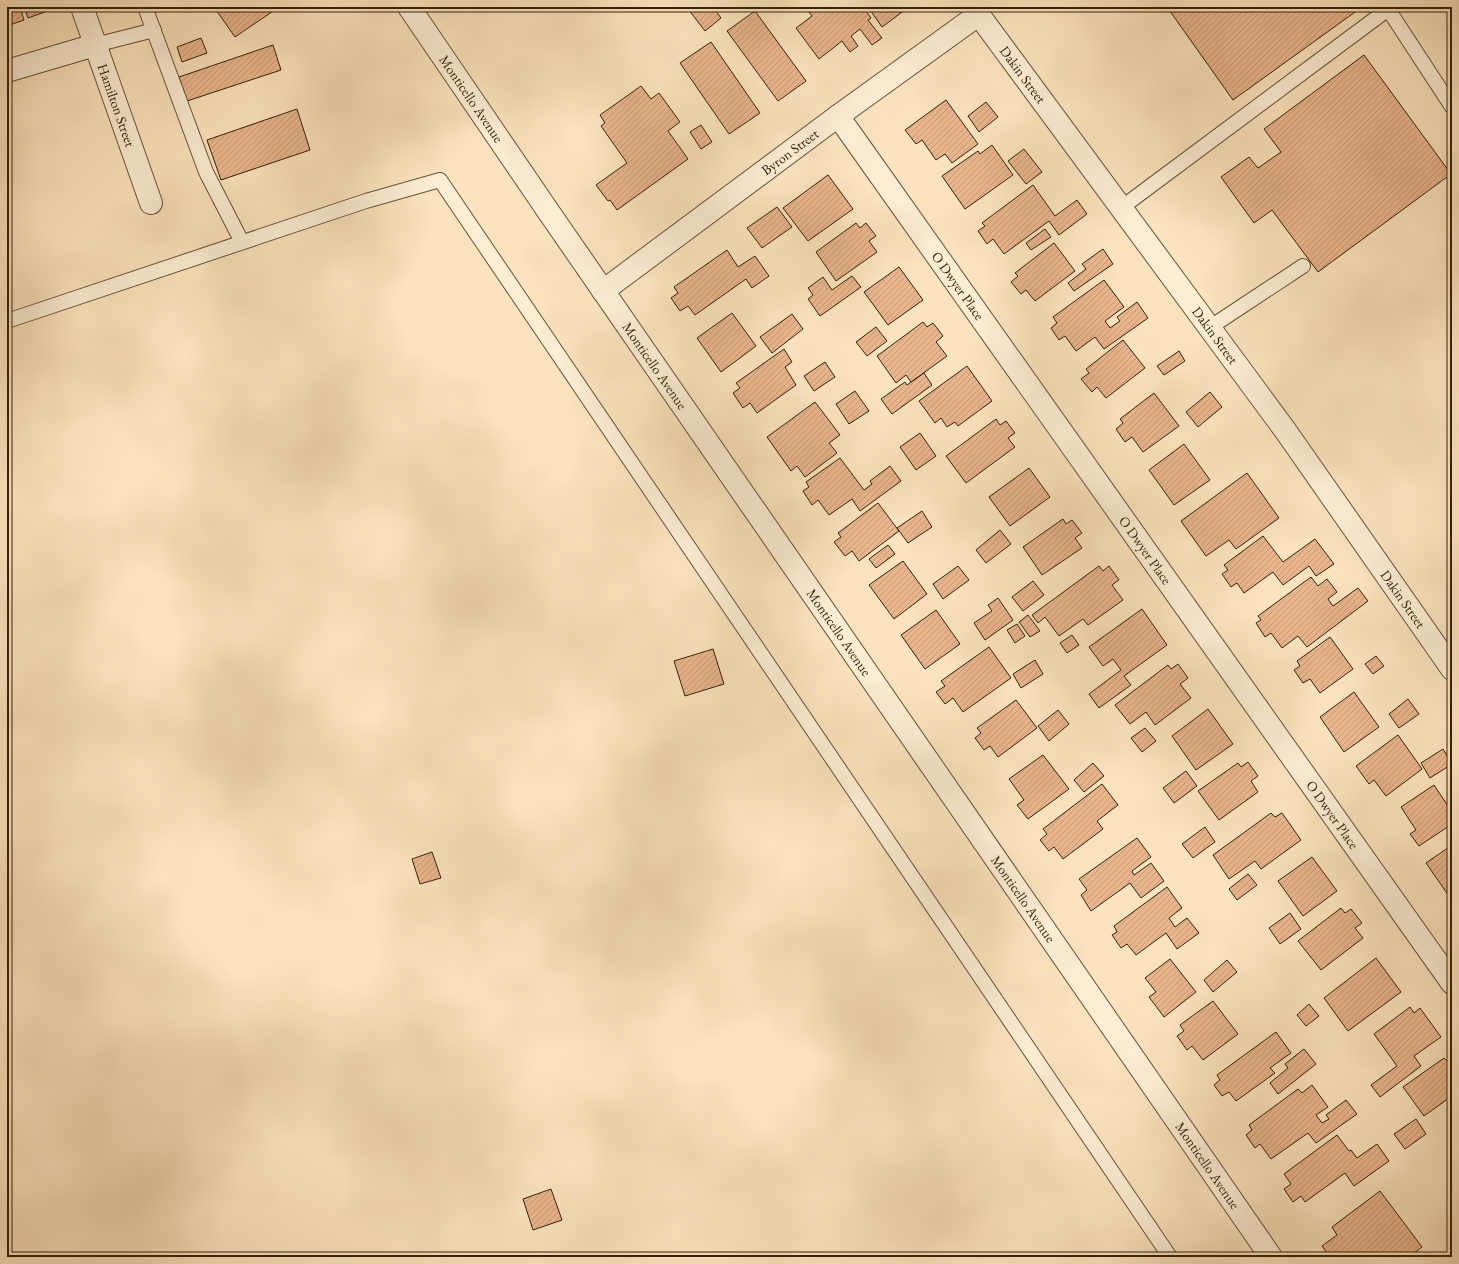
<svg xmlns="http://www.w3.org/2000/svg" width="1459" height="1264" font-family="'EB Garamond',serif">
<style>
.building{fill:url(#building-hatch);stroke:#342109}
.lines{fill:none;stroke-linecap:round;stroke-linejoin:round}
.service-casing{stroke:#665236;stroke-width:16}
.minor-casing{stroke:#665236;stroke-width:24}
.service{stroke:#fcedd4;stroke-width:14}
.minor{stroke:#fcedd4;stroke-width:22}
.labels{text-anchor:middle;stroke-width:3;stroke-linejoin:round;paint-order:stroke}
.street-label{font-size:14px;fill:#342109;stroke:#fcedd4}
</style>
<defs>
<pattern id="building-hatch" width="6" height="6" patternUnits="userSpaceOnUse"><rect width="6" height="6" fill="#e9b58c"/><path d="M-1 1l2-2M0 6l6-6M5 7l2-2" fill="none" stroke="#c89b77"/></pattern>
</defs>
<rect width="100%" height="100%" fill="#fbe3bd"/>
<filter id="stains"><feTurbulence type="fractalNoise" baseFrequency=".005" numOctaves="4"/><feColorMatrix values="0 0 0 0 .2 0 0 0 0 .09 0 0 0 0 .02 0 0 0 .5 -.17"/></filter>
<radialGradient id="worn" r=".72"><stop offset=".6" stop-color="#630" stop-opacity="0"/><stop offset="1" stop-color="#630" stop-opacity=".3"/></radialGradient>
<g class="building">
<polygon points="7,7 20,7 24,20 7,26"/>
<polygon points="24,7 55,7 56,8 28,18"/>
<polygon points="214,7 279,7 235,37"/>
<polygon points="691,7 713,7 721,18 705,31 688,9"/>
<polygon points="805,7 863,7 871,18 868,20 882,38 872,45 860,29 851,36 858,46 850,52 842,41 819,59 796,28 812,16"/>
<polygon points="868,7 909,7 882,27"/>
<polygon points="1167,7 1362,7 1233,100"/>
<polygon points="755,11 806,81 778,101 727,31"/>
<polygon points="201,38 207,53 182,62 177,47"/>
<polygon points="711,42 760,113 729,134 680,63"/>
<polygon points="273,45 281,70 187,101 179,77"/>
<polygon points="1364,55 1451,174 1318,272 1272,210 1254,223 1221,177 1249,157 1258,168 1281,152 1264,129"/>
<polygon points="641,86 651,99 659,93 680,122 668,131 688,159 617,210 610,200 608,201 596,185 627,163 601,126 605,123 600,115"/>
<polygon points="946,100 978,144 952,163 945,154 936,160 922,140 916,144 905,130"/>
<polygon points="986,102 998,117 979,132 968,116"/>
<polygon points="297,109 310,150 221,180 207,140"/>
<polygon points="701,125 712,142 701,149 690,132"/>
<polygon points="992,145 1013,175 965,209 942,176 978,151 980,154"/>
<polygon points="1024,149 1042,172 1026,184 1008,161"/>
<polygon points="828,175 853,209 808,241 783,208"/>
<polygon points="1033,185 1055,216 1077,200 1087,214 1059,235 1049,221 1004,254 993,239 987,244 978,231 985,226 982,223"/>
<polygon points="777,207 792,227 762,248 747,228"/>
<polygon points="856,223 860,228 866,223 876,236 869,241 877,252 836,281 816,252"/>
<polygon points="1045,229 1051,237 1031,250 1026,243"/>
<polygon points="1054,243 1075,271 1035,301 1026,290 1021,294 1011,282 1018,276 1015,273"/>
<polygon points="1103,249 1113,264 1074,291 1068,283 1086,269 1082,264"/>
<polygon points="727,250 738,267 755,256 769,276 752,288 746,279 695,315 688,306 680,311 671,298 678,293 674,287"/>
<polygon points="899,267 923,300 888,325 864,292"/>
<polygon points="852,276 861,287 820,316 808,299 813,295 808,288 823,277 832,290"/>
<polygon points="1104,280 1124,307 1105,321 1110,328 1120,321 1117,317 1137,302 1148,318 1104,349 1095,337 1076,351 1065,336 1059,340 1051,328 1057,323 1053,317"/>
<polygon points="732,313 756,346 721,372 697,338"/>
<polygon points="792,314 803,329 772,353 760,337"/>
<polygon points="923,322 927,327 933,323 943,336 936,342 947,356 911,382 906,375 896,383 877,356"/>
<polygon points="876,327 887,341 867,356 856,342"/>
<polygon points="1123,340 1145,368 1106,398 1097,387 1092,392 1081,379 1089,373 1086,369"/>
<polygon points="784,349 792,362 785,367 796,385 757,413 750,403 743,408 733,393 740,388 736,383"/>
<polygon points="1179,351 1185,361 1164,375 1157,366"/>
<polygon points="825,362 835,377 814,391 804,376"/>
<polygon points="967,366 992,401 958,426 955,422 947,427 941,418 935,423 919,401"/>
<polygon points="924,373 932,385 892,414 881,399 905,382 907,385"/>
<polygon points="855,391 869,411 849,424 836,404"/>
<polygon points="1210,392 1222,407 1198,427 1186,412"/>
<polygon points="1154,393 1179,426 1143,452 1132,437 1125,442 1116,429 1123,423 1120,419"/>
<polygon points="815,402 840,435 829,443 837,453 805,477 797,466 791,471 767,437"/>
<polygon points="996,419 1000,425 1006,421 1015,433 1008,438 1015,447 966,483 946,456"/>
<polygon points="920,433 936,456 916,470 900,447"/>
<polygon points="1184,444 1210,480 1174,505 1149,470"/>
<polygon points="840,458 864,490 872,484 870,481 890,466 901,481 860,511 852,499 829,515 818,500 812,505 803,491 809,487 806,482"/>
<polygon points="1029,468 1050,497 1010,526 989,497"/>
<polygon points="1247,473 1279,518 1236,549 1229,540 1206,556 1181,521"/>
<polygon points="878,503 899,531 859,561 852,551 845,556 834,542 841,537 838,533"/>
<polygon points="922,511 932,527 908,543 897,528"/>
<polygon points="1063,519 1066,524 1072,520 1082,533 1075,538 1082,548 1042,575 1023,547"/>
<polygon points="1000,530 1011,544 986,563 976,550"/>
<polygon points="1263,536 1283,562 1315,539 1334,564 1316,576 1309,566 1283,585 1273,572 1244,593 1237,583 1231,587 1222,574 1228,570 1224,565"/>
<polygon points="888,545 895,554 876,568 869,559"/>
<polygon points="903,561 927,594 894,619 869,585"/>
<polygon points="958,566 969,580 943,599 933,584"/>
<polygon points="1099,566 1103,571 1109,566 1119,580 1112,585 1123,600 1088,625 1083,619 1059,636 1045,617 1038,623 1032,615"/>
<polygon points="1311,577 1318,586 1327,579 1337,592 1328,599 1333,606 1358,588 1368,601 1307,647 1298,636 1282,648 1271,633 1265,637 1256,623 1261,620 1258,616"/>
<polygon points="1033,581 1044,595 1023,611 1012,597"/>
<polygon points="998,598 1013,620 985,640 974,623 992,611 988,605"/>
<polygon points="1142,609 1167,645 1124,676 1131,685 1099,708 1089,694 1121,670 1113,659 1103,666 1089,647"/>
<polygon points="936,610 960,644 925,669 901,635"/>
<polygon points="1028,615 1040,631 1030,637 1019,622"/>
<polygon points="1017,624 1025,636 1015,643 1007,630"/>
<polygon points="1072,635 1079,645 1067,653 1060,643"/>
<polygon points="1330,637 1353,669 1320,693 1310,679 1303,683 1294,670 1300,666 1297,661"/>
<polygon points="989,647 1011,678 963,712 953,698 945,704 936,692 945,686 941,681"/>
<polygon points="713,649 724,684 685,696 674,661"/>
<polygon points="1376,656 1384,666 1373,674 1365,664"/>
<polygon points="1035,660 1043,674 1021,688 1013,674"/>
<polygon points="1178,664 1188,678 1180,684 1191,698 1155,725 1146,712 1130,724 1115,705 1168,665 1171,669"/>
<polygon points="1354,692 1379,727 1344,752 1320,717"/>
<polygon points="1408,699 1419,714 1399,728 1389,714"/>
<polygon points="1016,700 1037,728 998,757 990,746 984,750 975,738 981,733 977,728"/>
<polygon points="1208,709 1233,744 1196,770 1172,736"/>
<polygon points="1058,710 1069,724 1049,741 1038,726"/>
<polygon points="1145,728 1156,741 1142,752 1131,738"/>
<polygon points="1398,735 1422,769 1386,796 1374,780 1369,784 1356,766"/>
<polygon points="1443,749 1452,764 1430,778 1421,763"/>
<polygon points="1043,755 1069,789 1028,819 1017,805 1024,800 1009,779"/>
<polygon points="1248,762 1258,776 1251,781 1258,792 1219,820 1198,791 1238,763 1241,767"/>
<polygon points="1093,763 1104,776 1084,792 1074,780"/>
<polygon points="1186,771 1197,786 1174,803 1163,788"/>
<polygon points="1102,784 1118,805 1097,821 1103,829 1063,859 1054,847 1049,851 1040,840 1047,834 1043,829"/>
<polygon points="1434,785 1452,812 1452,824 1419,846 1410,834 1416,830 1401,807"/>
<polygon points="1271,813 1275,817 1282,813 1301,840 1261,869 1255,861 1229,879 1213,855"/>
<polygon points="1205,827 1215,842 1193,858 1182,844"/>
<polygon points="1137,838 1151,857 1132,871 1134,875 1151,863 1164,881 1141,898 1130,883 1091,911 1081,895 1087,890 1079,879"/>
<polygon points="1452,845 1452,899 1451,899 1426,863"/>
<polygon points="432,852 441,878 420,884 412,859"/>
<polygon points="1312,857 1337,891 1303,916 1278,881"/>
<polygon points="1248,874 1257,885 1237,900 1229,889"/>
<polygon points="1167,887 1182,908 1169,918 1175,927 1187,918 1199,933 1177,949 1166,933 1136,955 1127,944 1121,948 1112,935 1117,932 1114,926"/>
<polygon points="1341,908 1345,913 1351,909 1362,923 1355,928 1363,938 1321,970 1298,941"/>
<polygon points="1290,913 1301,929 1280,944 1269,928"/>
<polygon points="1376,958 1401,992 1348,1031 1324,998"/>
<polygon points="1170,959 1196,992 1164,1017 1149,997 1156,992 1145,978"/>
<polygon points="1227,960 1237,972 1213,992 1204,980"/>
<polygon points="1213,1001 1238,1034 1203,1060 1192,1046 1187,1050 1177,1036 1184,1031 1180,1025"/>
<polygon points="1309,1004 1319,1016 1306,1026 1297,1015"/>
<polygon points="1410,1007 1414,1013 1420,1008 1441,1037 1414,1056 1421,1066 1380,1097 1371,1085 1397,1066 1374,1034"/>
<polygon points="1276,1032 1291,1053 1270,1068 1275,1073 1236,1101 1229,1092 1222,1096 1214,1085 1220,1080 1217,1075"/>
<polygon points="1304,1049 1316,1064 1278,1094 1270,1083 1288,1068 1285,1064"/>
<polygon points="1444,1058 1448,1062 1452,1060 1452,1096 1424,1116 1403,1087"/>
<polygon points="1312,1085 1328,1107 1316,1115 1322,1123 1329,1119 1326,1115 1346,1100 1357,1114 1316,1143 1308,1133 1271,1159 1260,1144 1255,1148 1246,1135 1252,1130 1249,1125 1298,1089 1302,1093"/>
<polygon points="1416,1119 1426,1134 1405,1149 1394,1134"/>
<polygon points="1337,1135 1349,1151 1351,1150 1357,1158 1377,1144 1389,1161 1354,1186 1345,1173 1305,1202 1301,1196 1293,1202 1284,1189 1291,1184 1284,1174"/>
<polygon points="551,1189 562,1220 533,1230 523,1199"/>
<polygon points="1380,1191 1422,1247 1409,1257 1330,1257 1322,1246 1337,1235 1332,1227"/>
</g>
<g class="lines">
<g class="service-casing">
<g id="service">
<polyline points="145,7 206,172 242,242"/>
<polyline points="1388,9 1452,107"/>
<polyline points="95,45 154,30"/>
<polyline points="1121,208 1391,7"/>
<polyline points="7,321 366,201 440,180 1170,1257"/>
<polyline points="1209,328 1303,266"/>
</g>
</g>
<g class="minor-casing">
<g id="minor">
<path id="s1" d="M82,7L151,203"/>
<path id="s2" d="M409,7L548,211L1271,1257"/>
<path id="s3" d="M973,7L1285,430L1452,669"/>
<polyline points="7,71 95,45"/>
<path id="s4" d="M838,116L1452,983"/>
<path id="s5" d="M603,291L838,116L978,15"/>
</g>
</g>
<use href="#service" class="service"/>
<use href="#minor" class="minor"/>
</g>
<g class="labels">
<g class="street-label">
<text dy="5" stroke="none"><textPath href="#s3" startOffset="84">Dakin Street</textPath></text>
<text dy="5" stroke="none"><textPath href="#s2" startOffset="111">Monticello Avenue</textPath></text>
<text dy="5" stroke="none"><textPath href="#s1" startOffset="104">Hamilton Street</textPath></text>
<text dy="5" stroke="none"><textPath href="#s5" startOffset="233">Byron Street</textPath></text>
<text dy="5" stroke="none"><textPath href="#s4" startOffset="208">O Dwyer Place</textPath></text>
<text dy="5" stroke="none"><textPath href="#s3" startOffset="408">Dakin Street</textPath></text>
<text dy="5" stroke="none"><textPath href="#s2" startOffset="435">Monticello Avenue</textPath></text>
<text dy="5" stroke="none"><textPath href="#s4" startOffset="532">O Dwyer Place</textPath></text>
<text dy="5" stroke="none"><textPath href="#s3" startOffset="732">Dakin Street</textPath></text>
<text dy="5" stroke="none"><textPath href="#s2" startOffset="759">Monticello Avenue</textPath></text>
<text dy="5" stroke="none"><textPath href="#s4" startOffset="856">O Dwyer Place</textPath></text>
<text dy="5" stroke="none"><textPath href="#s2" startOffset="1083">Monticello Avenue</textPath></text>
<text dy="5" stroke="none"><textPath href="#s2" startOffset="1407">Monticello Avenue</textPath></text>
</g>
</g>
<rect width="1459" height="1264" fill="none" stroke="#fbe3bd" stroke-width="24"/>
<rect x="8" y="8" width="1443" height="1248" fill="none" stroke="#342109" stroke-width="2"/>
<rect x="12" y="12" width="1435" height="1240" fill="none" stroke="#342109"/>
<rect width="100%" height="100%" filter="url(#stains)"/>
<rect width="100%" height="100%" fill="url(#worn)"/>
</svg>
